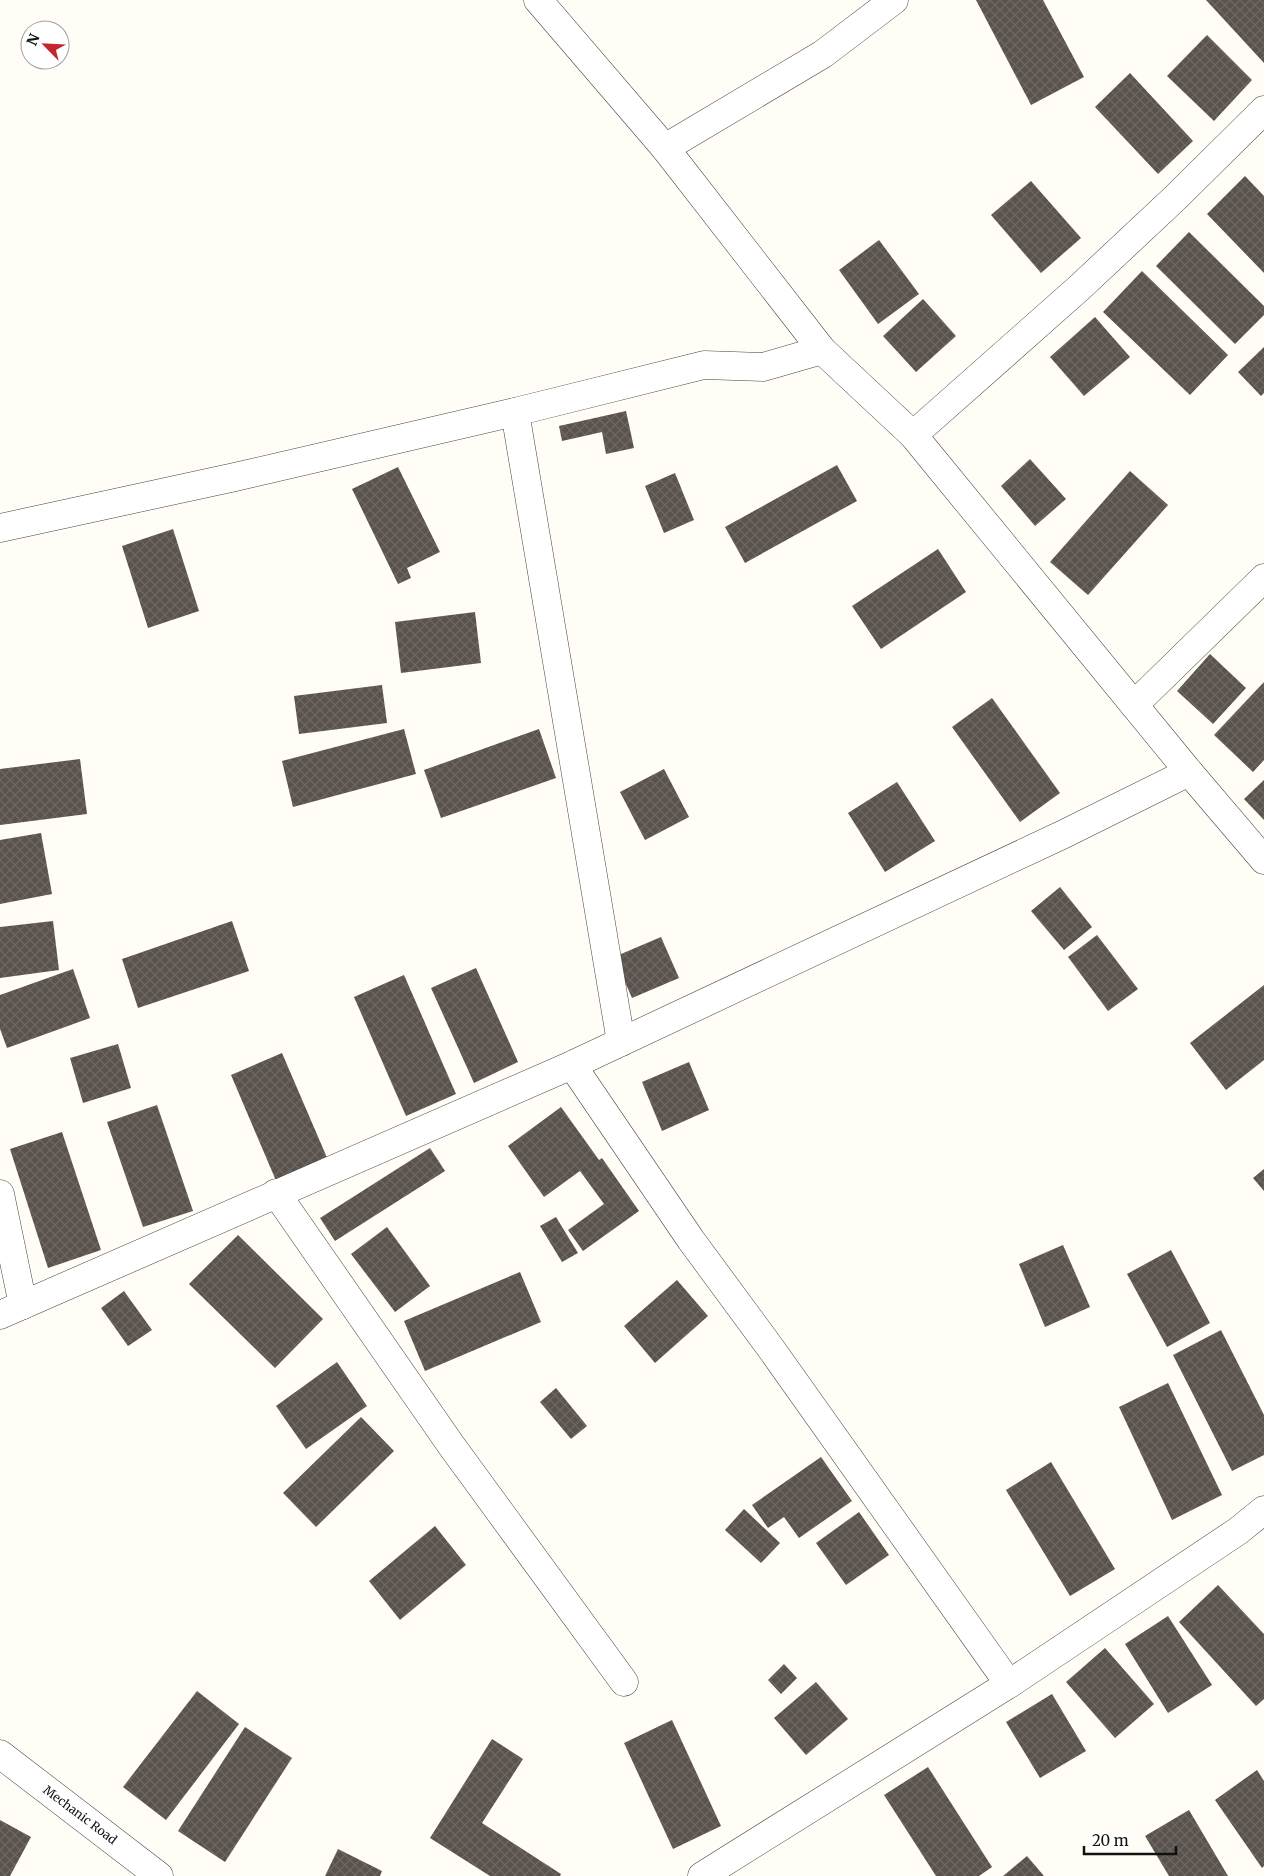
<svg xmlns="http://www.w3.org/2000/svg" width="1264" height="1876" font-family="Merriweather,serif">
<style>
.building{fill:url(#building-cross-hatch)}
.lines{fill:none;stroke-linecap:round;stroke-linejoin:round}
.minor-casing{stroke:#444;stroke-width:29}
.minor{stroke:#fff;stroke-width:28}
.labels{text-anchor:middle;stroke-width:5;stroke-linejoin:round;paint-order:stroke}
.street-label{font-size:12px;fill:#111;stroke:#fff}
</style>
<defs>
<pattern id="building-cross-hatch" width="8" height="8" patternUnits="userSpaceOnUse" patternTransform="scale(1.25)"><rect width="8" height="8" fill="#5a524d"/><path d="M0 0l8 8M0 8l8-8" fill="none" stroke="#6d6662"/></pattern>
</defs>
<rect width="100%" height="100%" fill="#fffdf5"/>
<g class="building">
<polygon points="976,0 1043,0 1084,77 1031,105"/>
<polygon points="1206,0 1264,0 1264,63"/>
<polygon points="1207,35 1252,80 1214,121 1167,76"/>
<polygon points="1130,73 1193,141 1158,174 1095,107"/>
<polygon points="1245,176 1264,196 1264,273 1207,214"/>
<polygon points="1031,181 1081,238 1041,273 991,215"/>
<polygon points="1189,232 1264,306 1264,315 1235,344 1156,266"/>
<polygon points="879,240 919,294 878,324 839,270"/>
<polygon points="1142,271 1228,355 1190,395 1103,312"/>
<polygon points="923,299 956,336 916,372 883,336"/>
<polygon points="1095,317 1130,357 1084,396 1050,357"/>
<polygon points="1264,347 1264,393 1261,396 1238,372"/>
<polygon points="626,411 634,448 606,454 602,432 562,441 559,426"/>
<polygon points="1030,459 1066,499 1035,526 1001,486"/>
<polygon points="837,465 857,501 745,563 725,527"/>
<polygon points="398,467 440,552 407,568 411,578 398,584 352,489"/>
<polygon points="1130,471 1168,505 1088,595 1050,562"/>
<polygon points="675,473 694,520 664,533 645,486"/>
<polygon points="173,529 199,611 148,628 122,546"/>
<polygon points="938,549 966,592 881,649 852,606"/>
<polygon points="475,612 481,663 401,673 395,622"/>
<polygon points="1210,654 1246,688 1213,724 1177,691"/>
<polygon points="1264,682 1264,760 1253,772 1214,735"/>
<polygon points="382,685 387,723 299,734 294,696"/>
<polygon points="992,698 1060,793 1020,822 952,727"/>
<polygon points="404,729 416,774 293,807 282,761"/>
<polygon points="539,729 556,778 441,818 424,770"/>
<polygon points="80,759 87,814 0,825 0,769"/>
<polygon points="664,769 689,817 645,840 620,792"/>
<polygon points="1264,780 1264,820 1244,799"/>
<polygon points="897,782 935,841 885,872 848,813"/>
<polygon points="41,833 52,894 0,904 0,840"/>
<polygon points="1060,887 1092,927 1064,950 1031,911"/>
<polygon points="53,921 59,970 0,978 0,927"/>
<polygon points="232,921 249,971 138,1008 122,959"/>
<polygon points="1097,935 1138,989 1108,1011 1068,957"/>
<polygon points="661,937 679,978 632,998 614,957"/>
<polygon points="476,968 518,1062 474,1083 431,988"/>
<polygon points="73,969 90,1018 7,1048 0,1029 0,995"/>
<polygon points="404,975 456,1094 406,1116 354,997"/>
<polygon points="1264,985 1264,1060 1226,1090 1190,1043"/>
<polygon points="118,1044 131,1088 83,1103 70,1058"/>
<polygon points="282,1053 328,1160 277,1183 231,1075"/>
<polygon points="689,1062 709,1110 662,1131 642,1082"/>
<polygon points="157,1105 193,1211 143,1227 107,1122"/>
<polygon points="561,1107 599,1160 602,1158 639,1211 583,1251 568,1230 604,1204 580,1171 544,1197 508,1146"/>
<polygon points="62,1132 101,1250 48,1268 10,1149"/>
<polygon points="430,1148 445,1171 335,1241 320,1218"/>
<polygon points="1264,1169 1264,1191 1253,1178"/>
<polygon points="556,1217 578,1253 562,1262 540,1226"/>
<polygon points="387,1227 430,1286 395,1312 351,1254"/>
<polygon points="238,1235 323,1319 275,1368 189,1284"/>
<polygon points="1063,1245 1090,1307 1045,1327 1019,1264"/>
<polygon points="1171,1250 1210,1323 1167,1347 1127,1274"/>
<polygon points="520,1272 541,1322 425,1371 404,1321"/>
<polygon points="677,1280 708,1316 655,1363 624,1326"/>
<polygon points="124,1291 152,1330 128,1346 101,1308"/>
<polygon points="1221,1330 1264,1415 1264,1455 1232,1471 1173,1355"/>
<polygon points="337,1362 367,1406 306,1449 276,1406"/>
<polygon points="1168,1383 1222,1495 1172,1520 1119,1407"/>
<polygon points="556,1388 587,1426 571,1439 540,1402"/>
<polygon points="361,1417 394,1451 316,1527 283,1493"/>
<polygon points="821,1457 852,1501 799,1538 784,1517 768,1528 752,1505"/>
<polygon points="1051,1462 1115,1569 1070,1596 1006,1490"/>
<polygon points="744,1509 780,1543 761,1563 725,1530"/>
<polygon points="859,1512 889,1555 846,1585 816,1543"/>
<polygon points="435,1526 466,1565 400,1620 369,1581"/>
<polygon points="1218,1585 1264,1634 1264,1699 1256,1706 1179,1622"/>
<polygon points="1168,1616 1212,1685 1168,1713 1125,1644"/>
<polygon points="1105,1648 1154,1704 1115,1738 1066,1682"/>
<polygon points="784,1664 797,1678 781,1694 768,1680"/>
<polygon points="816,1682 848,1719 806,1755 774,1718"/>
<polygon points="197,1691 239,1724 166,1820 123,1787"/>
<polygon points="1052,1694 1086,1751 1040,1778 1006,1722"/>
<polygon points="672,1720 721,1826 673,1849 624,1743"/>
<polygon points="245,1727 292,1758 225,1862 178,1831"/>
<polygon points="492,1739 523,1759 482,1823 561,1874 560,1876 490,1876 430,1838"/>
<polygon points="928,1767 992,1867 979,1876 936,1876 884,1795"/>
<polygon points="1257,1770 1264,1781 1264,1866 1262,1868 1215,1800"/>
<polygon points="1189,1810 1228,1876 1169,1876 1145,1836"/>
<polygon points="0,1820 31,1837 10,1876 0,1876"/>
<polygon points="338,1849 382,1871 380,1876 325,1876"/>
<polygon points="1027,1856 1044,1876 1003,1876"/>
</g>
<g class="lines">
<g class="minor-casing">
<g id="minor">
<polyline points="538,0 665,148 822,350 913,435 1189,772 1264,860"/>
<polyline points="665,148 823,54 894,0"/>
<polyline points="515,412 621,1042"/>
<polyline points="913,435 1079,288 1174,199 1264,110"/>
<polyline points="0,528 235,477 515,412 704,365 763,367 822,350"/>
<polyline points="1134,705 1264,578"/>
<polyline points="572,1065 691,1240 772,1350 1009,1684"/>
<polyline points="276,1193 451,1445 624,1682"/>
<polyline points="0,1194 23,1305"/>
<polyline points="0,1315 572,1065 1064,834 1189,772"/>
<polyline points="0,1754 159,1876"/>
<polyline points="702,1876 1009,1684 1238,1531 1264,1510"/>
</g>
</g>
<use href="#minor" class="minor"/>
</g>
<g class="labels">
<g class="street-label">
<text transform="translate(80 1815) rotate(37)" y="4">Mechanic Road</text>
</g>
</g>
<g transform="translate(45 45) rotate(294)"><circle r="24" fill="#ffffff" stroke="#a0a0a0"/>
<path d="M0-4L9 19L0 12L-9 19Z" fill="#c4262e"/>
<text y="-8" font-size="14" font-weight="bold" text-anchor="middle" fill="#111111">N</text>
</g>
<path d="M1084 1846v8h92v-8" fill="none" stroke="#111111" stroke-width="2.5"/>
<text x="1092" y="1846" font-size="15" fill="#111111" stroke="#ffffff" stroke-width="4" paint-order="stroke">20 m</text>
</svg>
